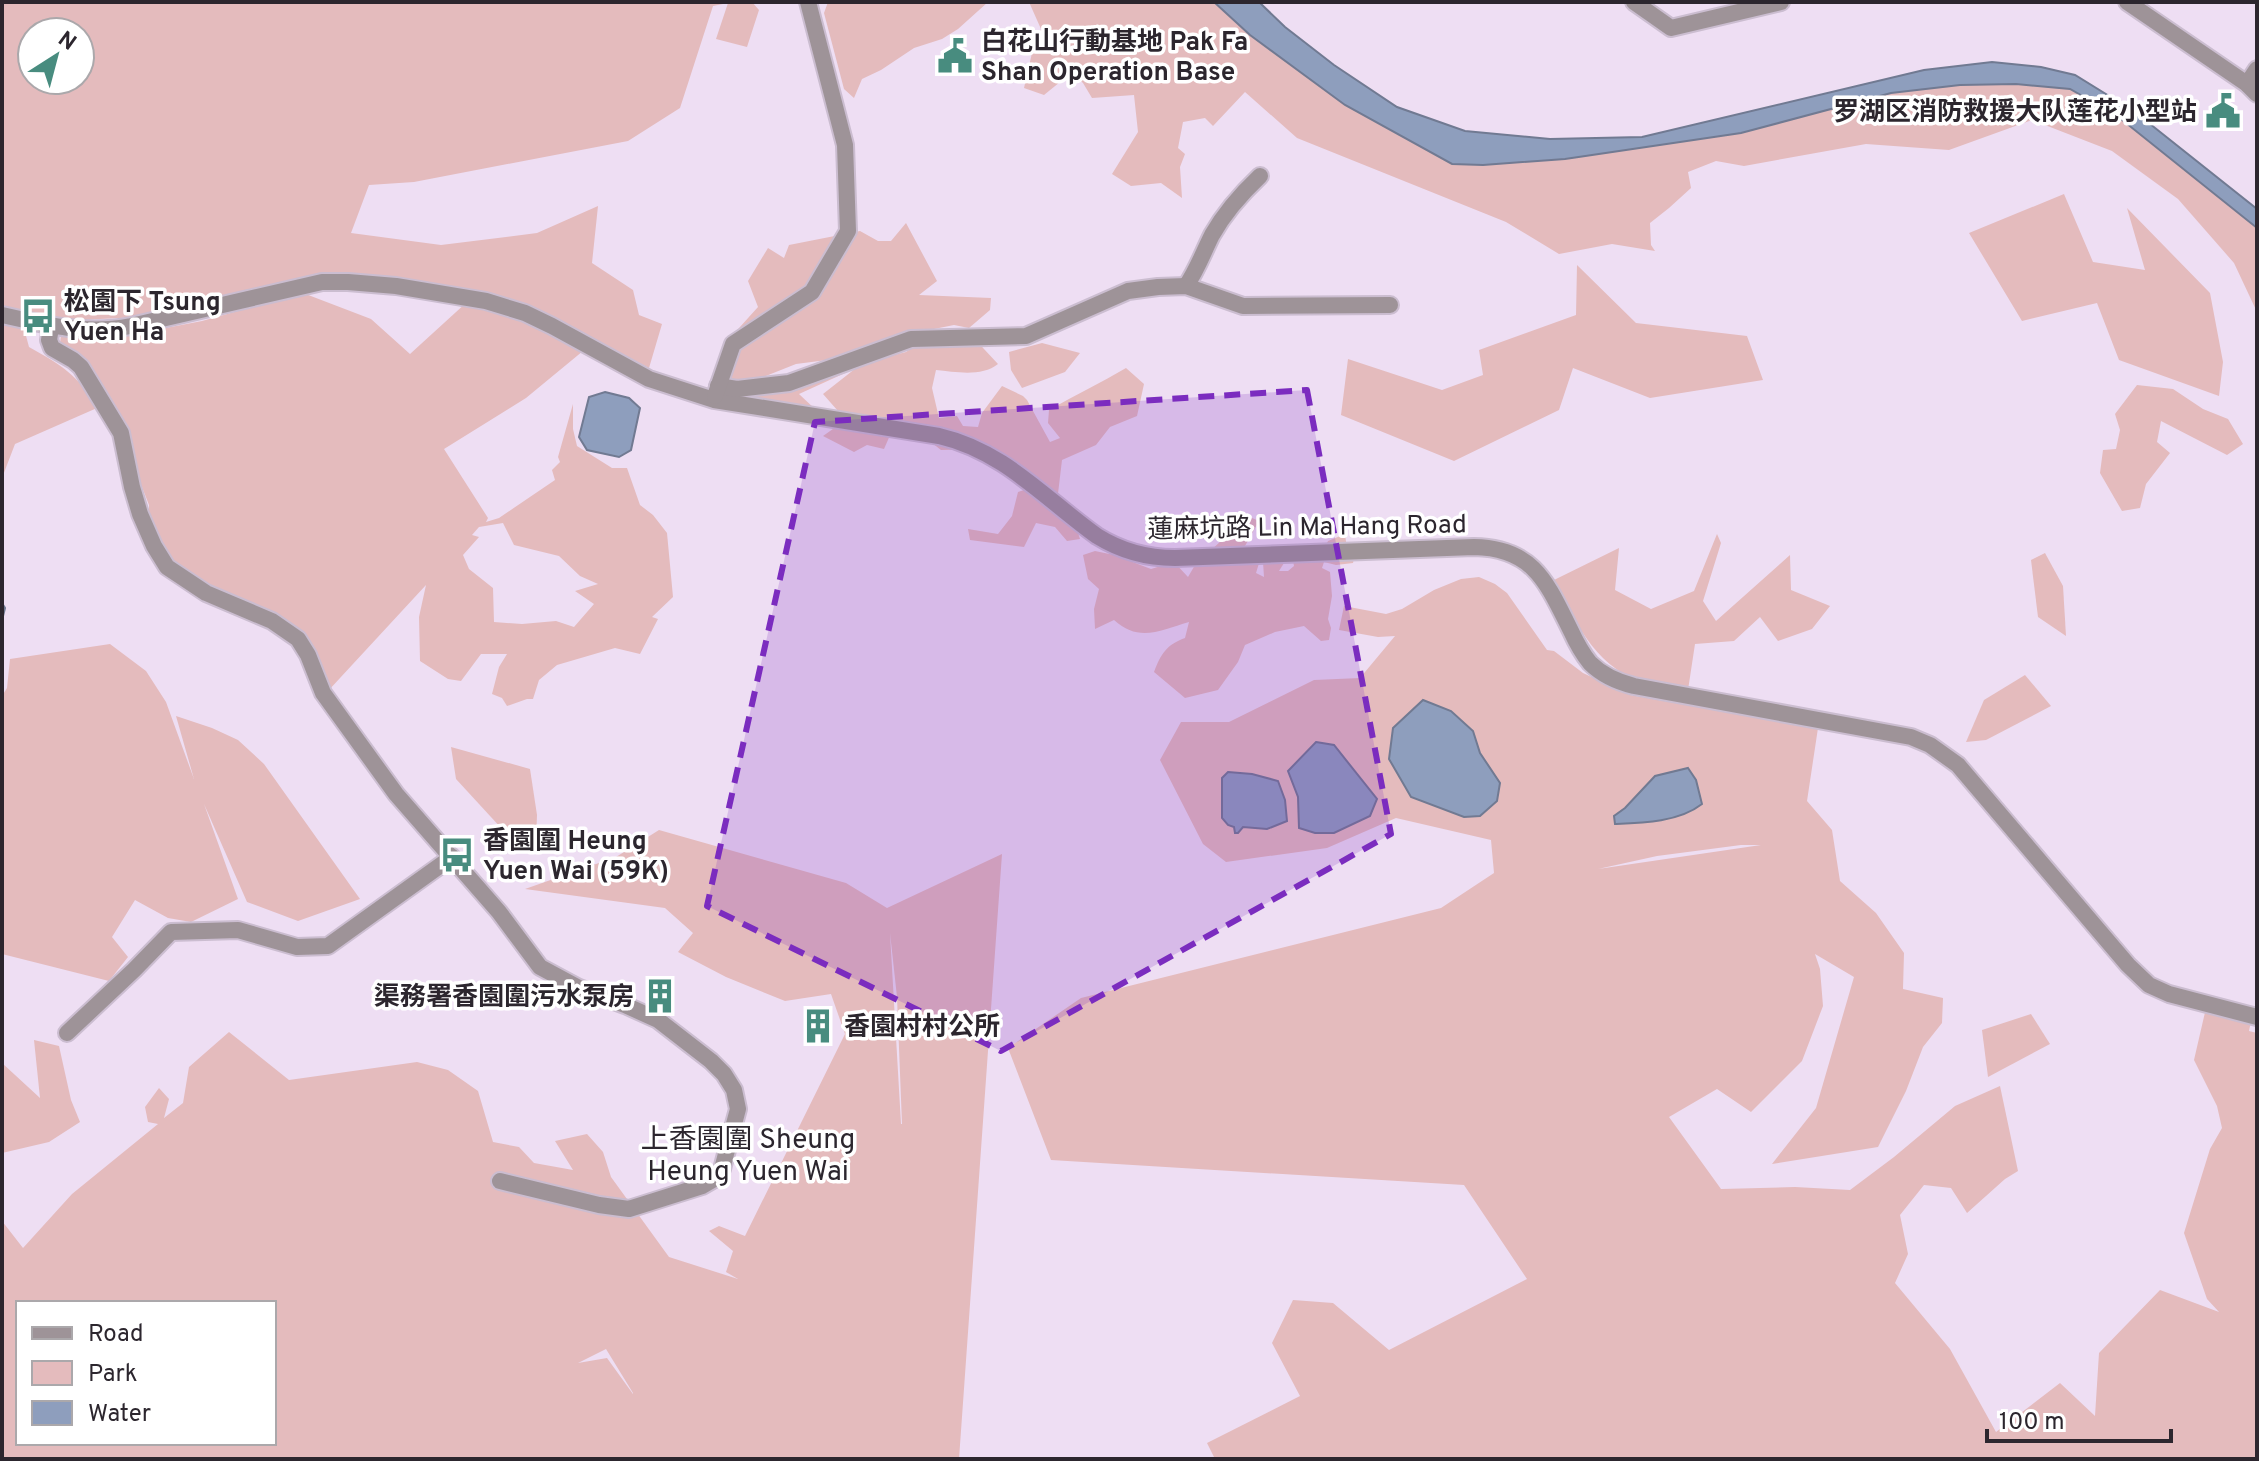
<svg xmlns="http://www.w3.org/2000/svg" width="2259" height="1461" font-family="Overpass,'Noto Sans SC',sans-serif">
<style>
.green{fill:#e4bbbd;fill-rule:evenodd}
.water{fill:#8e9ebd;stroke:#717a92;stroke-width:2}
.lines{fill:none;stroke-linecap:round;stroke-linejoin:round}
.stream{stroke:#717a92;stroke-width:4}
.minor-casing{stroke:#cbbdd0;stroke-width:20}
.minor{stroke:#9e9398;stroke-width:16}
.marked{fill:#7b2cbf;fill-opacity:0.2;stroke:#7b2cbf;stroke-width:6;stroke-dasharray:16 10;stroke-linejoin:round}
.labels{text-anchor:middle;stroke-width:7;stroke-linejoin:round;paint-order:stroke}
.poi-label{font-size:26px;font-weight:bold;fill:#2c262e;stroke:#fff;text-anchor:start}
.street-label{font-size:26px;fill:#2c262e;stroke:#fff}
.neighbourhood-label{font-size:28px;fill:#2c262e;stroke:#fff}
</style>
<rect width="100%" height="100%" fill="#eedef3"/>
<g class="green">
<path d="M2,2H752L759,10L747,47L716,39L728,3L713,6L680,108L628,141L414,182L369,185L351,233L441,245L537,233L598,206L592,263L633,290L639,315L662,324L649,368L537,309L472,290L371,275L303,278L138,317L63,321L41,316L25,332L29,347C63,366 77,374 97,408L15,444L2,478ZM32,32H80V80H32Z"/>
<polygon points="828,2 988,2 958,29 942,39 914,48 881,70 862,79 854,98 844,89 824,13"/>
<polygon points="1029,2 1230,2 1460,154 1703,134 1934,74 2083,87 2257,224 2257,312 2234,263 2178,199 2112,151 2032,120 1949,150 1866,144 1744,166 1716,161 1688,172 1691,188 1669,208 1650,223 1651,245 1655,251 1612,244 1559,254 1506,222 1297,138 1245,92 1213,126 1205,118 1183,122 1178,148 1185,154 1180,167 1182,198 1161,183 1131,186 1112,174 1138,132 1134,95 1092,98 1083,83 1064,65 1060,82 1044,95 1024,88 1032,53 1041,29"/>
<polygon points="2064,194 2093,262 2145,270 2127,208 2210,293 2223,362 2219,396 2119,360 2097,303 2022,321 1969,233"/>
<polygon points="906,223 937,281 919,295 991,298 990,310 969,328 954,325 894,337 827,360 796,364 748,383 729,380 730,338 758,307 748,281 768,248 784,258 789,245 860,231 878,241 891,241"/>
<polygon points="1577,265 1636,323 1747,336 1763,380 1650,398 1573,368 1559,410 1454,461 1341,415 1348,359 1442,390 1483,375 1479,350 1576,315"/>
<path d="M303,293L371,319L410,354L467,302L526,320L583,351L526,398L444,449L488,518L486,522L499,518L555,480L552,470L560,462L558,457L573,404V429L577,446L612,468H627L640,505L653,515L667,533L673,597L652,617L658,619L640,654L615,648L557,665L539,680L533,699H527L507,706L502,698L492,694L499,667L507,654H481L461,681L448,679L420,661L419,617L426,585L328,691L318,661L295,626L265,609L220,592L172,560L149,520V505L142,487L133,472L129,441L60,344L61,335L109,339L202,321ZM503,523L514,545L559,556L580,576L598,584L575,591L594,604L574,627L556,621L522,624L494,622L493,588L469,569L463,555L479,537L472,535L479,527Z"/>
<path d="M970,334L998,364C982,377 956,372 936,370L932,388L939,418L957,416L963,426L978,427L982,413L1002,386L1023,396L1027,400L1050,442L1060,438L1048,423L1049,410C1075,395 1101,383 1126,368L1144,384L1137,416L1110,427L1096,445L1062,460L1057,502L1073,517L1080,539L1067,541L1055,527L1036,523L1024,547L970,540L968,529L998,534L1012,516L1018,492L1042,484L1011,480L994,460L980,449L941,450L923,436L891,433L884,449L867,445L854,452L823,436L840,424L838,411L823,394L856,368L799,394L816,410L725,396L877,356L873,363L887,357L906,352L930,335Z"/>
<polygon points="1042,343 1080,353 1065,372 1022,388 1011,370 1009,352"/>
<polygon points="2137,385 2173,389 2203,409 2228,419 2243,444 2227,455 2161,421 2157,442 2170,453 2146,484 2140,508 2122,511 2100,473 2103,450 2116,449 2120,430 2115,414"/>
<path d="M1243,514L1259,521L1245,546L1260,560L1256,573L1264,577L1263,562L1283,547L1284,563L1279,571H1288L1294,566L1291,550L1322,553L1328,541L1345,534L1347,549H1356L1353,563L1336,565L1324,562L1322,568L1330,572L1332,596L1328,619L1331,628L1329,640L1321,641L1304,626L1275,632L1245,645L1238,662L1218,690L1185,698L1154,672C1161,654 1166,645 1185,638L1189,622C1161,630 1139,643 1114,620L1095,629L1094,609L1099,589L1088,579L1083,555L1095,551L1124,557L1130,561L1151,569L1174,562L1188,577L1195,565L1222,540Z"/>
<path d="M1717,534L1721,543L1703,601L1716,621L1790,555L1791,590L1830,606L1812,629L1778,641L1760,617L1734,641L1695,644L1688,690C1672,687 1654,685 1638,680C1594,665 1574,619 1554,580L1619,548L1615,590L1651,609L1694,591Z"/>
<polygon points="2045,553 2063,586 2066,636 2038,617 2031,560"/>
<path d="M1479,577L1495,584L1507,593L1547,650L1554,651L1583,673L1630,695L1818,728L1807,801L1832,830L1840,881L1876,913L1904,953L1903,989L1943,998L1942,1023L1923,1047L1906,1091L1878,1147L1772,1164L1816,1108L1854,977L1815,954L1820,969L1823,1006L1802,1061L1751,1112L1717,1089L1669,1117L1721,1189L1795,1187L1850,1190L1894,1157L1955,1106L2000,1086L2018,1171L2005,1179L1967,1213L1951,1188L1924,1185L1900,1215L1908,1254L1895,1283L1950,1349L1996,1432L2060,1383L2095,1416L2099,1353L2160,1290L2219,1312L2207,1299L2184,1233L2210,1149L2222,1128L2217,1106L2194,1060L2206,1008L2251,1021L2249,1031L2257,1033V1459H1215L1207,1443L1300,1396L1272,1343L1293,1300L1333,1303L1389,1350L1527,1279L1464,1185L1051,1160L1008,1048L1081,998L1441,908L1494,873L1491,840L1396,818L1327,848L1226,862L1203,844L1160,760L1181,722H1229L1314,680L1360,678L1395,636L1378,637L1339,630L1344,606L1386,614L1402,609L1434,590L1461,579ZM1741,845H1761L1598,869L1657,856Z"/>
<polygon points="110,644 146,671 166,702 194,779 176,716 212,728 238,740 264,764 360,899 298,921 247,902 204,804 238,899 191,922 168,918 135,900 112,937 128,957 109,981 2,954 2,696 7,688 10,659"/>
<polygon points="2025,675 2051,706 1986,740 1966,742 1984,700"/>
<polygon points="451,747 530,769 537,815 536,842 502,829 456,779"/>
<path d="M659,830L846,883L887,908L1002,854L959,1459H2V1221L23,1248L72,1194L158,1124L148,1122L145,1107L159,1088L169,1099L164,1118L183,1103L189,1067L229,1032L289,1080L417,1062L448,1070L478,1091L493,1142L519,1147L534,1163L573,1170L555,1141L587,1134L603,1152L611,1177L669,1257L738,1279L726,1272L733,1251L709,1231L719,1226L745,1236L845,1034L831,994L785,1001L726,977L678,952L693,933L665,908L525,889L616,857ZM890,933L897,997L902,1124H901ZM18,1303H274V1443H18ZM606,1349L633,1393V1394L607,1358L578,1363Z"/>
<polygon points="2031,1014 2050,1044 1988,1077 1982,1030"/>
<polygon points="34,1040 59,1046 71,1100 80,1122 49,1142 2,1153 2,1063 40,1098"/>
</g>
<g class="water">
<polygon points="1214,2 1259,2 1285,27 1334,65 1397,107 1465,131 1550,139 1642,137 1924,70 1992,62 2041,67 2075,75 2135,112 2257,209 2257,228 2116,115 2070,89 2016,84 1960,85 1891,93 1741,133 1565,159 1483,165 1452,164 1345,105 1250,35"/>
<polygon points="605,392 629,398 640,408 631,450 619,457 587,450 579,437 589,397"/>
<polygon points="1423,700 1451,711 1473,731 1480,753 1500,783 1497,801 1480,816 1464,817 1411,797 1389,759 1393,728"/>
<polygon points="1316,742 1334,745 1377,799 1370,816 1334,833 1315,833 1299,828 1298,797 1288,771"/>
<path d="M1688,768L1696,780L1702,804C1679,822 1643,823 1615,824L1614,816L1625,808L1655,776Z"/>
<polygon points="1228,772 1252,774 1278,781 1285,800 1287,821 1267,829 1243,827 1238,833 1235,833 1234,827 1228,825 1222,818 1222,778"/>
</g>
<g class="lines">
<polyline class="stream" points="2,605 4,608 2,616"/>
<g class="minor-casing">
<g id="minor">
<polyline points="1634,2 1671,28 1781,2"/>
<polyline points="2127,2 2247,84 2257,94"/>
<polyline points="2247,84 2257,69"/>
<path d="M1186,286C1197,270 1203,253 1212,235C1225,212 1241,194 1260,176"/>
<path d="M2,315C46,325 86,335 131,326L322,282H348L396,286L486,301L525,313L552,326L649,379L714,400L939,436C1004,451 1044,498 1097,536C1121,551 1146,558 1175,558L1474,547C1534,548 1547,583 1571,631C1576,642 1582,653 1590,663C1602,675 1618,682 1634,686L1911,737L1930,745L1958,765L2128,965L2149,985L2169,994L2257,1017"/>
<polyline points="51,327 49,340 52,348 73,360 81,367 121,433 132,487 140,514 154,546 167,567 206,593 272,621 298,639 308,655 323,693 396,794 499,912 540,967 579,988 625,1005 658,1020 711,1061 724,1074 734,1090 738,1109 722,1169 714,1179 702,1186 629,1209 599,1205 500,1181"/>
<polyline points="718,386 737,389 789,383 911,339 1026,336 1128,291 1158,287 1186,286 1243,306 1390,305"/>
<polyline points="715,396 733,344 812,292 848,231 845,145 808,2"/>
<polyline points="67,1033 134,970 171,932 238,930 297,947 328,946 452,857"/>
</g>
</g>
<use href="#minor" class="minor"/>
</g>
<path class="marked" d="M1307,390L1391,834L1001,1051L707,906L815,422Z"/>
<defs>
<g id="civic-bare" transform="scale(2.76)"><path d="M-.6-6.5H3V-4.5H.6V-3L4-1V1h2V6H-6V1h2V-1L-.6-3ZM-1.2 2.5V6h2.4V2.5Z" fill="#488c7f" stroke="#fff" stroke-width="2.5" paint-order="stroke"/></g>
<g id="bus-bare" transform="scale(2.76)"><path d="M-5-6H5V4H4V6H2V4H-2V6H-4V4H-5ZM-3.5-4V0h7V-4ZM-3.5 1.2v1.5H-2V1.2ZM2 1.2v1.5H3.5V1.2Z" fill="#488c7f" stroke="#fff" stroke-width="2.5" paint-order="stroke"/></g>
<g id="building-bare" transform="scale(2.76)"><path d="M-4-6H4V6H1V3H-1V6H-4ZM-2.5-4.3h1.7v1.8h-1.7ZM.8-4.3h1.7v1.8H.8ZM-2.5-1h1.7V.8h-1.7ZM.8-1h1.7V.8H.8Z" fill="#488c7f" stroke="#fff" stroke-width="2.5" paint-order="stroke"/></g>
</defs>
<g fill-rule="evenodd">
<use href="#civic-bare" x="955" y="56"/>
<use href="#civic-bare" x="2223" y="111"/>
<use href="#bus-bare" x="38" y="316"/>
<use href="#bus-bare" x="457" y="855"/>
<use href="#building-bare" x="660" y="996"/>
<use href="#building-bare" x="818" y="1026"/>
</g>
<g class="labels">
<g class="poi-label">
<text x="981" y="50">白花山行動基地 Pak Fa<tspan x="981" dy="30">Shan Operation Base</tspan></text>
<text x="2197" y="120" text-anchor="end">罗湖区消防救援大队莲花小型站</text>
<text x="64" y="310">松園下 Tsung<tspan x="64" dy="30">Yuen Ha</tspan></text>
<text x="483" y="849">香園圍 Heung<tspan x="483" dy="30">Yuen Wai (59K)</tspan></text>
<text x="634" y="1005" text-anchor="end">渠務署香園圍污水泵房</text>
<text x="844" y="1035">香園村村公所</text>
</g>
<g class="street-label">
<text transform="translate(1307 526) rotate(-1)" y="9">蓮麻坑路 Lin Ma Hang Road</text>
</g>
<g class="neighbourhood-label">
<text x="748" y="1148">上香園圍 Sheung<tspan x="748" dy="32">Heung Yuen Wai</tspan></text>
</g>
</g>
<rect width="2259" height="1461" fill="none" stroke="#2c262e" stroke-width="8"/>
<rect x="16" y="1301" width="260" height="144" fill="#ffffff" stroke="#aba8ab" stroke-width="2"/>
<rect x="32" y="1327" width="40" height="12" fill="#9e9398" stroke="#aba8ab" stroke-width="2"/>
<text x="88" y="1341" font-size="24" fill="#2c262e">Road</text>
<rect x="32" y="1361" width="40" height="24" fill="#e4bbbd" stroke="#aba8ab" stroke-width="2"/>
<text x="88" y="1381" font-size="24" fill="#2c262e">Park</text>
<rect x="32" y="1401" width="40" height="24" fill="#8e9ebd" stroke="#aba8ab" stroke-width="2"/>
<text x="88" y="1421" font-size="24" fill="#2c262e">Water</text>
<g transform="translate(56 56) rotate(36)"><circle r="38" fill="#ffffff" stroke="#aba8ab" stroke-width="2"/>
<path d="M0-6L14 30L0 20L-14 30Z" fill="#488c7f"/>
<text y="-12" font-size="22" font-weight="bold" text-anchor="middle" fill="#2c262e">N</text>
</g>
<path d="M1987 1429v12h184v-12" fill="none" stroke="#2c262e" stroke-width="4"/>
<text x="1999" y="1429" font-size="24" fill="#2c262e" stroke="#ffffff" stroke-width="6" paint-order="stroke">100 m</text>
</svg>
